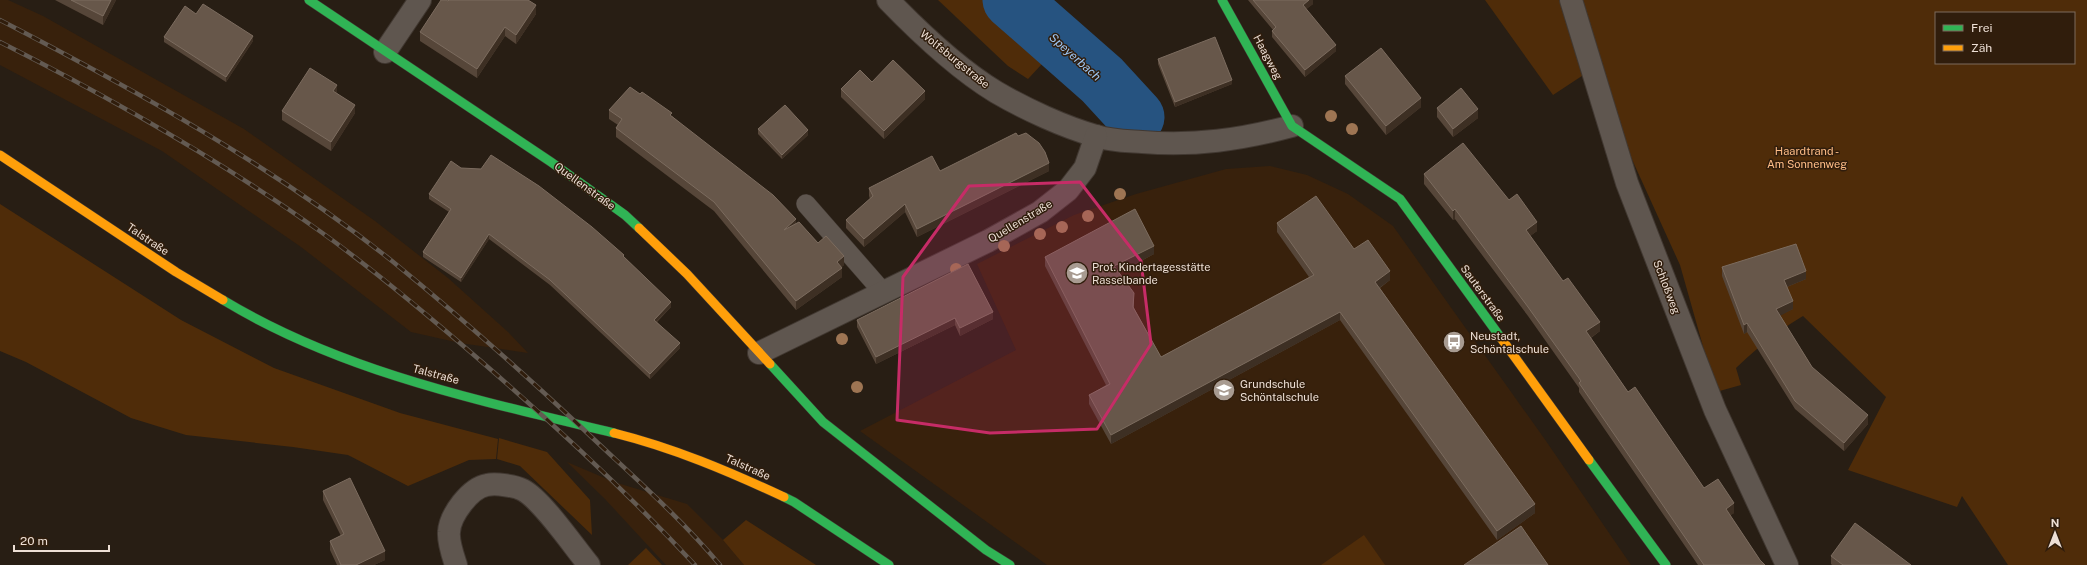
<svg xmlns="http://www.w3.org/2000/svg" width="2087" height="565" font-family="'Public Sans',sans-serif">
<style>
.built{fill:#38210c}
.green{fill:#4f2c09;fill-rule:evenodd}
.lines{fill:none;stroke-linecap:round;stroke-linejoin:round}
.river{stroke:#265380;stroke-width:57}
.lane-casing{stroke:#413831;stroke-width:20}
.street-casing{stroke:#413831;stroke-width:24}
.fast-casing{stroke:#413831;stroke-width:10}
.slow-casing{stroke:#413831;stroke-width:10}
.lane{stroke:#5f564f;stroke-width:19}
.street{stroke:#5f564f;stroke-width:22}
.fast{stroke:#30b455;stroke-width:9}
.slow{stroke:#ff9f0a;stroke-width:9}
.rail-casing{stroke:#635a52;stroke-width:4.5}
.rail{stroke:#301d0c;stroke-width:3;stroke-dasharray:9;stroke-linecap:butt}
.tree{fill:#9e7553}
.wall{fill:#564639}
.shaded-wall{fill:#3d2f23}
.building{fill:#67574a;stroke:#7c6c5f}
.marked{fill:#c62c67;fill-opacity:0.2;stroke:#c62c67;stroke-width:3;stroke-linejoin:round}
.labels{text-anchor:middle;stroke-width:3;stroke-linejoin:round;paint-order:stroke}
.street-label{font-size:11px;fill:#eddfd5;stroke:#301d0c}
.park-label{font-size:11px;fill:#ffbd87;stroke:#301d0c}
.poi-label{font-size:11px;fill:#eddfd5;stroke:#301d0c;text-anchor:start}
.water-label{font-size:12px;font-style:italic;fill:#9dc6f3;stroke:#301d0c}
</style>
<rect width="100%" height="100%" fill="#281e14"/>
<g class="built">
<polygon points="0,0 8,0 43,16 244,129 375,221 448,278 508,332 528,353 460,343 411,332 301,247 162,151 0,65"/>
<polygon points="1270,166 1307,175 1348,194 1393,226 1546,441 1631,565 1047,565 860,431 1016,350 977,264 1074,215 1136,194 1226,169"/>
<polygon points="567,462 614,482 687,504 723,540 744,565 666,565 605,499"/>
</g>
<g class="green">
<polygon points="938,0 994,0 1054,51 1028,79 1008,66"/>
<path d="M1485,0H2087V565H2008L1962,496L1957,507L1848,470L1886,397L1803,316C1778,331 1757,348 1736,368L1741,385L1716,392L1680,265L1630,155L1597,66L1553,95ZM1936,13H2074V63H1936Z"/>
<polygon points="0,204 181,320 274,368 400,413 498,439 496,459 469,460 408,486 348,455 293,447 186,435 131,418 26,362 0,351"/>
<polygon points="499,438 547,452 590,500 592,535 520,466 497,459"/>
<polygon points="746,520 816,565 744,565 723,540"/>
<polygon points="1364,535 1385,565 1321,565"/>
<polygon points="646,548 662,565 628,565"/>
</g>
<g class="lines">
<polyline class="river" points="1011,0 1102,80 1136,117"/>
<g class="lane-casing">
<polyline id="lane" points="806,204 882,291"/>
</g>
<g class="street-casing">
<g id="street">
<path d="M888,0C919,32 958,69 996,92C1025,109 1064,127 1096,136C1111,141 1127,141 1142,142C1195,146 1240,140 1292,126"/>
<polyline points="1571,0 1627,183 1715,410 1787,565"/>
<polyline points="385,52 420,0"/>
<polyline points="759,353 988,241 1040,212 1068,190 1085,168 1096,136"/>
<path d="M456,565C453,556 448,542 449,532C450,515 470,488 487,485C496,483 515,486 523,490C542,500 574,547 589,565"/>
</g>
</g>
<g class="fast-casing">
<g id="fast">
<polyline points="309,0 551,162 625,215 639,228"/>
<polyline points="1222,0 1292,126 1400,199 1501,338"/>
<path d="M223,300C342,372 481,401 614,433"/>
<polyline points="770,364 823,422 986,550 1010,565"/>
<polyline points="1589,460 1666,565"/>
<polyline points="784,497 794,502 889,565"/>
</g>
</g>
<g class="slow-casing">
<g id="slow">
<polyline points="0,155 176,272 223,300"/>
<polyline points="639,228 687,274 770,364"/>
<polyline points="1501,338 1589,460"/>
<path d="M614,433C674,448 728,471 784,497"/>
</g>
</g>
<use href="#lane" class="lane"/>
<use href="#street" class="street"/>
<use href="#fast" class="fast"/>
<use href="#slow" class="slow"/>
<g class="rail-casing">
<g id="rail">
<path d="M0,20C135,90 273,166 392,261C457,314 520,370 581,427C628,472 678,515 720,565"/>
<path d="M0,42C111,98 220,160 321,232C377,272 430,317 482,362C556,426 628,493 695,565"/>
</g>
</g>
<use href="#rail" class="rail"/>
</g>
<g class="tree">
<circle cx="1331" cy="116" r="6"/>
<circle cx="1352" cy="129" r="6"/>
<circle cx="1120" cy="194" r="6"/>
<circle cx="1088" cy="216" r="6"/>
<circle cx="1062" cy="227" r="6"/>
<circle cx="1040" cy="234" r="6"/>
<circle cx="1004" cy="246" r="6"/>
<circle cx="956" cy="269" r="6"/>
<circle cx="842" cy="339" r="6"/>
<circle cx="857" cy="387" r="6"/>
</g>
<g class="wall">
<polygon points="55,0 116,0 103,25"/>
<polygon points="1248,0 1313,0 1313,4 1306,9 1336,51 1305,77 1272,37 1272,31 1273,30"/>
<polygon points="448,1 536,14 516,44 505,36 477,78 420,41 420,32"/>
<polygon points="196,14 253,41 226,82 164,42 164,37"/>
<polygon points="1158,59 1232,84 1175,107 1158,64"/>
<polygon points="1345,76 1421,107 1386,135 1345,84"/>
<polygon points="872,82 925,99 884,139 841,97 841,89"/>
<polygon points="337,93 355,113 331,151 282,120 282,111"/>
<polygon points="1437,108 1478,118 1453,137 1437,117"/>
<polygon points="609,110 672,116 796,224 844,265 841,267 842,277 796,310 714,211 616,137 616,128 618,125 609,119"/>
<polygon points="758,129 808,135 782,159 758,134"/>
<polygon points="1018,136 1049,171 917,237 905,212 864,247 846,228 846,220 870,199 869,196 869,188 940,171"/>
<polygon points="461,168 624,257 671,307 657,322 680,348 650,379 550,285 489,239 461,282 423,257 423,252 449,212 429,199 429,194"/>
<polygon points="1424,174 1509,200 1537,231 1530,236 1600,331 1591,338 1628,392 1704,488 1734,513 1730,515 1760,560 1765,565 1698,565 1579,392 1579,388 1528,316 1455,219 1453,220 1424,184"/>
<polygon points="1277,223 1354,249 1390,280 1380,288 1535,513 1497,540 1340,320 1111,444 1089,404 1089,395 1106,385 1045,266 1045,257 1154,254 1119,273 1134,302 1134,308 1161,357 1309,277 1277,232"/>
<polygon points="1722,267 1806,279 1787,287 1793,309 1780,315 1812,367 1868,424 1844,451 1795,409 1747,332 1744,334 1722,276"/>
<polygon points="993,312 993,319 960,336 955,325 876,364 857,327 857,320"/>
<polygon points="323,491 385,560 374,565 337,565 330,550 330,541 341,536 323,500"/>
<polygon points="1831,556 1911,565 1832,565 1831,564"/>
</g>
<g class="shaded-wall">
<polygon points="111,0 116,0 103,25 103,16"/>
<polygon points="1309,0 1313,0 1313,4 1303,12 1303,5"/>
<polygon points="536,5 536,14 516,44 516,35"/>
<polygon points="505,27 505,36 477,78 477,69"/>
<polygon points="253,36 253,41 226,82 226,77"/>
<polygon points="1336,45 1336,51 1305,77 1305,70"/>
<polygon points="1232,80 1232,84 1175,107 1175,102"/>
<polygon points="337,85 337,94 333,91"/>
<polygon points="925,91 925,99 884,139 884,131"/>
<polygon points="1421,98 1421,107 1386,135 1386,126"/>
<polygon points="355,105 355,113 331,151 331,142"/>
<polygon points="1478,109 1478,118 1453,137 1453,129"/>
<polygon points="808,130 808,135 782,159 782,155"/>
<polygon points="1049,163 1049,171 917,237 917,229"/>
<polygon points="905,204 905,212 864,247 864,239"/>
<polygon points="1455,209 1455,219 1453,220 1453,211"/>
<polygon points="796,219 796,228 784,230"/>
<polygon points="1537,222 1537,231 1526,239 1526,230"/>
<polygon points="489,234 489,239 461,282 461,278"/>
<polygon points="1154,246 1154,254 1114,275 1114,266"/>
<polygon points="844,256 844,265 837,272 837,262"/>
<polygon points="842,268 842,277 796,310 796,301"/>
<polygon points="1390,271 1390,280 1375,291 1375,282"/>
<polygon points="1806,271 1806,279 1784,288 1784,280"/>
<polygon points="1793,301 1793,309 1776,318 1776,309"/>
<polygon points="671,302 671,307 654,324 654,320"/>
<polygon points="993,312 993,319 960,336 960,328"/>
<polygon points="1340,312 1340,320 1111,444 1111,435"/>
<polygon points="955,318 955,325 876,364 876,357"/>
<polygon points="1600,322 1600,331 1586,341 1586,331"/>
<polygon points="1747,323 1747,332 1744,334 1744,325"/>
<polygon points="680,343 680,348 650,379 650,374"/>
<polygon points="1868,415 1868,424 1844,451 1844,443"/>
<polygon points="1734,503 1734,513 1726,519 1726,509"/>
<polygon points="1535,504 1535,513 1497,540 1497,531"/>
<polygon points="385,551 385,560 374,565 356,565"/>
</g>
<g class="building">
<polygon points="71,0 111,0 103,16"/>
<polygon points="441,0 446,0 448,1 449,0 528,0 536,5 516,35 505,27 477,69 420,32"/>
<polygon points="1253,0 1309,0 1303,5 1336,45 1305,70 1272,31 1276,27"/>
<polygon points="203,4 253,36 226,77 164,37 185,6 196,14"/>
<polygon points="1215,37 1232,80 1175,102 1158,59"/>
<polygon points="1381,48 1421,98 1386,126 1345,76"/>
<polygon points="893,60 925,91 884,131 841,89 860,70 872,82"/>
<polygon points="310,68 337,85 333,91 355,105 331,142 282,111"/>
<polygon points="630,87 640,94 642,92 672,113 670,115 773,195 796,219 784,230 799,222 818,243 826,236 844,256 837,262 842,268 796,301 714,202 616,128 622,119 609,110"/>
<polygon points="1461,88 1478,109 1453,129 1437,108"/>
<polygon points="785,105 808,130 782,155 758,129"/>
<polygon points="1016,133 1018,136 1026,133 1039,143 1045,152 1049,163 917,229 905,204 864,239 846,220 873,196 869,188 932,156 940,171"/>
<polygon points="1463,143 1509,200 1517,194 1537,222 1526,230 1563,281 1568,278 1600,322 1586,331 1628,392 1635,387 1704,488 1718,479 1734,503 1726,509 1760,560 1765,565 1704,565 1579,383 1581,381 1528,307 1455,209 1453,211 1424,174"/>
<polygon points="491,155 539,186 592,227 624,255 623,256 671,302 654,320 680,343 650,374 550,280 489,234 461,278 423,252 451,209 429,194 451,161 461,168 481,169"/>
<polygon points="1316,196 1354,249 1368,240 1390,271 1375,282 1535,504 1497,531 1340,312 1111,435 1089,395 1110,384 1045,257 1135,209 1154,246 1114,266 1134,293 1133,307 1161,357 1314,275 1277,223"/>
<polygon points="1796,244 1806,271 1784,280 1793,301 1776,309 1812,367 1868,415 1844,443 1795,401 1747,323 1744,325 1722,267"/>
<polygon points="968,264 993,312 960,328 955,318 876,357 857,320"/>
<polygon points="350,478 385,551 356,565 341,565 330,541 344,534 323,491"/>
<polygon points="1855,523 1911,565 1843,565 1831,556"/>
<polygon points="1521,526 1548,565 1464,565"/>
</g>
<path class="marked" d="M1080,182L1141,261L1151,344L1097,429L990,433L897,420L903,277L969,186Z"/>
<defs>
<g id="school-disc" transform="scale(1.15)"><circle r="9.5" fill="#a89b91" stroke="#301d0c"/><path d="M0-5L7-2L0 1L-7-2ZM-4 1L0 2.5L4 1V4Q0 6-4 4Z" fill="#fff"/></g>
<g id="bus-disc" transform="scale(1.15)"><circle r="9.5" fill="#a89b91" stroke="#301d0c"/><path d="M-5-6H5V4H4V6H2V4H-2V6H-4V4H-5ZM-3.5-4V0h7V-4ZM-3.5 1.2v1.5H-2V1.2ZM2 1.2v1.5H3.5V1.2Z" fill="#fff"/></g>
</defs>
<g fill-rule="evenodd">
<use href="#school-disc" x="1077" y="273"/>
<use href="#bus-disc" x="1454" y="342"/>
<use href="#school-disc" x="1224" y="390"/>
</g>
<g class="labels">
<g class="street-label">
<text transform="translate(1268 57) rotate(62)" y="4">Haagweg</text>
<text transform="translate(955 59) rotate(39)" y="4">Wolfsburgstraße</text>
<text transform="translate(585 186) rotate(36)" y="4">Quellenstraße</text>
<text transform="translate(1020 221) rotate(-31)" y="4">Quellenstraße</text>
<text transform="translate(148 239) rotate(34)" y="4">Talstraße</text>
<text transform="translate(1667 287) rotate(69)" y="4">Schloßweg</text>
<text transform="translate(1483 293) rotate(54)" y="4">Sauterstraße</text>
<text transform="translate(436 374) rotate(15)" y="4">Talstraße</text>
<text transform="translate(748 467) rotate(24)" y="4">Talstraße</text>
</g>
<g class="park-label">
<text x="1807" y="155">Haardtrand -<tspan x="1807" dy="13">Am Sonnenweg</tspan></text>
</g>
<g class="poi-label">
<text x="1092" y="271">Prot. Kindertagesstätte<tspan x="1092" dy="13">Rasselbande</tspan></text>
<text x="1470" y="340">Neustadt,<tspan x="1470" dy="13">Schöntalschule</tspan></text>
<text x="1240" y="388">Grundschule<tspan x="1240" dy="13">Schöntalschule</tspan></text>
</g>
<g class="water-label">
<text transform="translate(1075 57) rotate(42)" y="4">Speyerbach</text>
</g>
</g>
<rect x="1935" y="12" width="140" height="52" fill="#301d0c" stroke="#7c6b5c"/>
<rect x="1943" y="25" width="20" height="6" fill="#30b455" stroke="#7c6b5c"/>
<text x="1971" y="32" font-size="12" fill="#eddfd5">Frei</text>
<rect x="1943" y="45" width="20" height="6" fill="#ff9f0a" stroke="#7c6b5c"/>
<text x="1971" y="52" font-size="12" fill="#eddfd5">Zäh</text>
<g transform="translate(2055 533)" stroke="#301d0c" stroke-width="3" paint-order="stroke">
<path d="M0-3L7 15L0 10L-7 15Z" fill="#eddfd5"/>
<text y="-6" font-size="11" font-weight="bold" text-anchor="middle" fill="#eddfd5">N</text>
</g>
<path d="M14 545v6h95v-6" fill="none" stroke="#eddfd5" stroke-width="2"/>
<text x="20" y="545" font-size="12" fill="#eddfd5" stroke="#301d0c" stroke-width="3" paint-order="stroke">20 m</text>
</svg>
